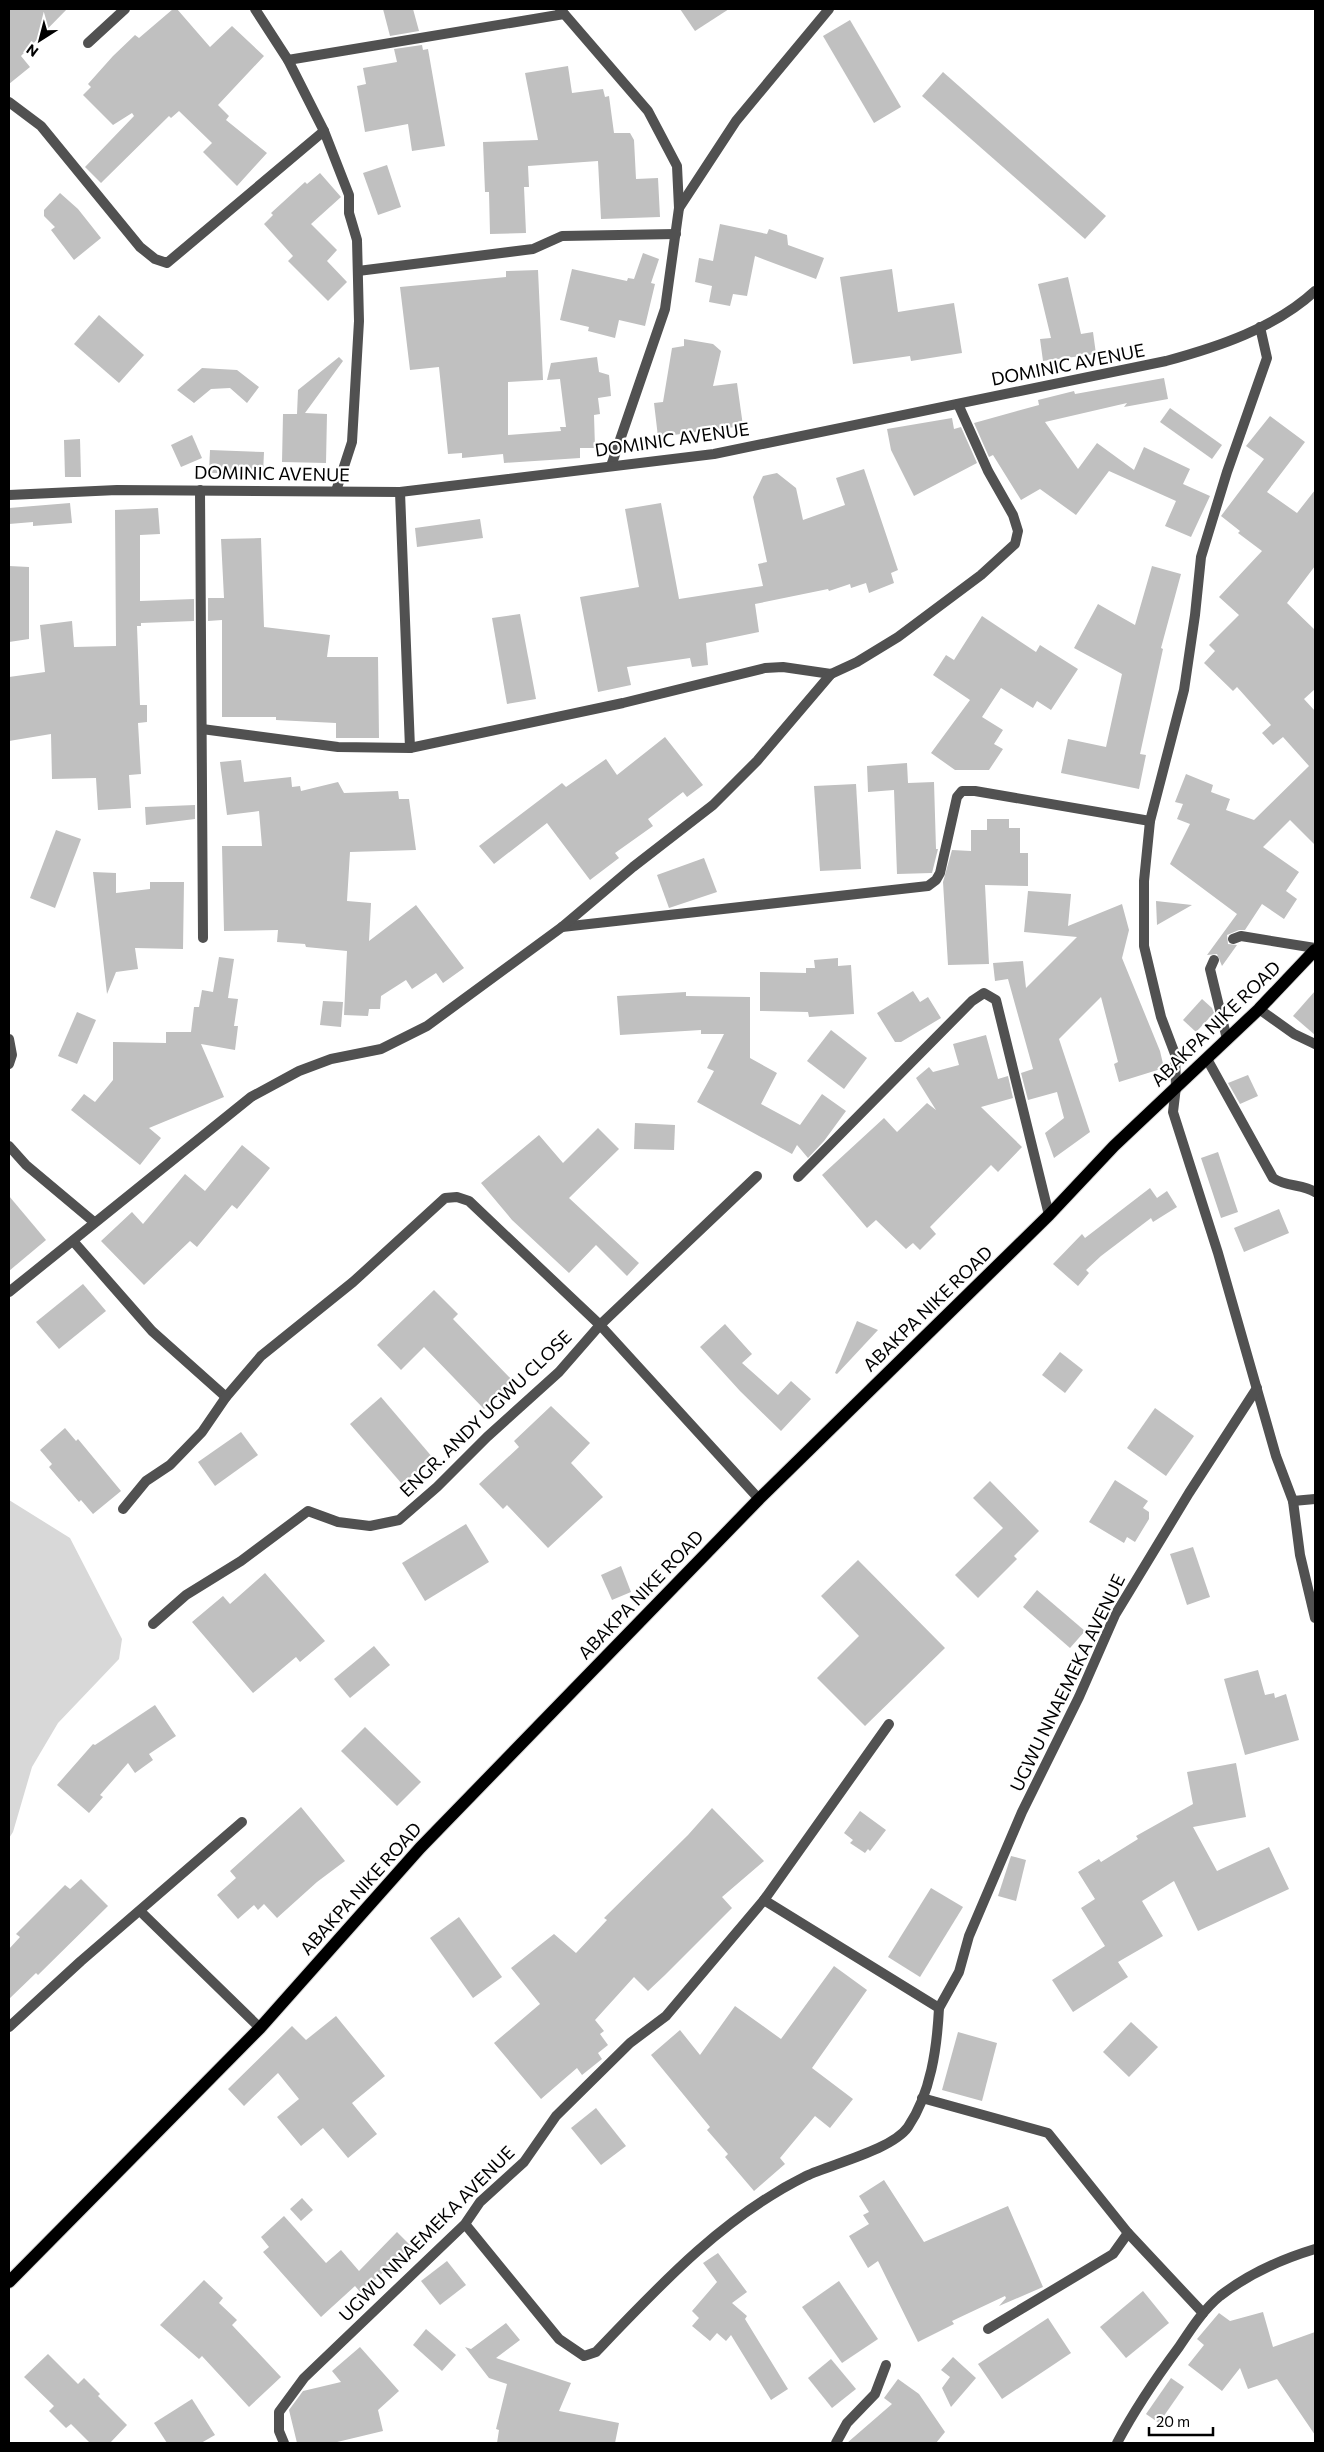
<svg xmlns="http://www.w3.org/2000/svg" width="1324" height="2452" font-family="Commissioner,sans-serif">
<style>
.green{fill:#d8d8d8}
.building{fill:#c0c0c0}
.lines{fill:none;stroke-linecap:round;stroke-linejoin:round}
.primary-casing{stroke:#dbdbdb;stroke-width:14}
.lane{stroke:#515151;stroke-width:10}
.street{stroke:#515151;stroke-width:10}
.primary{stroke:#000;stroke-width:12}
.labels{text-anchor:middle;stroke-width:4.5;stroke-linejoin:round;paint-order:stroke}
.street-label{font-size:18px;fill:#000;stroke:#fff}
</style>
<rect width="100%" height="100%" fill="#fff"/>
<polygon class="green" points="9,1500 70,1538 122,1639 119,1659 58,1723 32,1767 13,1832 9,1838"/>
<g class="building">
<polygon points="9,9 67,9 21,56 30,67 9,84"/>
<polygon points="173,9 177,9 210,47 232,26 264,56 218,105 229,116 226,120 267,153 237,186 203,152 212,143 179,111 171,118 169,116 101,183 85,167 134,116 132,113 113,125 83,95 91,87 88,84 113,56 135,35 139,38"/>
<polygon points="383,9 413,9 419,31 390,36"/>
<polygon points="680,9 729,9 695,31"/>
<polygon points="850,20 901,107 874,123 823,36"/>
<polygon points="422,45 423,50 428,49 445,146 412,151 408,124 365,132 357,86 366,84 363,68 397,62 394,49"/>
<polygon points="568,66 572,93 603,89 605,97 609,96 614,133 630,133 634,140 636,179 658,178 660,217 601,219 598,161 528,166 529,187 524,187 526,233 490,234 489,192 485,192 483,142 538,140 525,73"/>
<polygon points="943,72 1106,216 1085,239 922,96"/>
<polygon points="387,165 401,207 378,215 363,173"/>
<polygon points="320,173 341,197 311,224 337,250 327,261 347,282 328,301 288,261 293,256 264,224 273,215 271,213 305,182 307,184"/>
<polygon points="60,193 78,209 101,238 74,260 51,230 55,227 44,216 44,210"/>
<polygon points="720,224 767,234 769,229 787,235 788,245 824,258 816,279 755,256 747,296 733,294 730,306 709,302 712,286 695,282 699,258 713,261"/>
<polygon points="643,253 659,259 651,283 655,284 645,326 619,320 615,338 588,331 589,327 560,320 572,269 627,281 628,278 634,279"/>
<polygon points="892,269 898,312 954,303 962,353 911,361 910,356 853,364 840,277"/>
<polygon points="538,270 543,380 508,382 508,435 561,431 560,427 566,427 560,379 547,380 551,363 597,357 599,372 609,375 611,396 598,398 600,414 594,415 595,448 580,448 580,458 504,463 503,454 462,458 462,453 448,454 439,367 410,370 400,287 506,277 506,271"/>
<polygon points="1068,277 1081,334 1093,332 1096,354 1043,361 1040,339 1051,338 1038,284"/>
<polygon points="99,315 144,355 119,383 74,344"/>
<polygon points="684,339 713,344 721,351 713,386 737,383 743,426 658,437 654,403 663,402 672,348 684,346"/>
<polygon points="339,357 343,361 305,413 327,414 326,463 282,462 283,414 297,414 298,390"/>
<polygon points="202,368 237,370 259,387 247,403 230,388 211,389 194,403 177,390"/>
<polygon points="1164,378 1168,399 1124,407 1127,403 1045,422 1078,469 1097,443 1134,470 1144,447 1190,469 1183,484 1210,496 1191,537 1165,526 1176,501 1109,471 1076,515 1040,489 1021,500 993,455 989,457 974,423 1039,405 1038,400 1074,391 1075,394"/>
<polygon points="1170,408 1222,445 1212,459 1160,422"/>
<polygon points="1270,416 1305,442 1267,492 1297,513 1315,490 1315,566 1287,603 1315,630 1315,689 1304,699 1315,711 1315,845 1290,820 1263,847 1299,872 1286,891 1297,899 1284,919 1262,904 1245,930 1239,930 1227,935 1228,944 1237,945 1222,966 1217,954 1207,955 1237,914 1170,864 1190,824 1177,819 1183,804 1175,802 1186,774 1213,785 1211,792 1230,799 1226,810 1254,820 1309,766 1283,737 1273,745 1262,733 1271,725 1237,687 1233,691 1204,663 1215,651 1209,645 1239,615 1219,597 1262,551 1238,533 1240,531 1221,516 1264,459 1246,446"/>
<polygon points="952,418 954,429 961,427 977,463 914,496 891,450 887,429"/>
<polygon points="192,435 202,458 181,467 171,445"/>
<polygon points="80,439 81,477 65,477 64,440"/>
<polygon points="210,450 264,452 263,474 209,473"/>
<polygon points="864,469 898,570 891,573 894,583 869,593 866,583 851,588 850,584 829,591 828,589 755,604 759,632 706,643 708,665 692,667 690,658 627,667 631,685 598,692 580,597 639,587 625,509 661,503 679,599 763,586 758,564 767,562 753,497 763,476 777,473 796,488 803,520 845,505 836,478"/>
<polygon points="70,503 72,523 33,526 33,522 9,524 9,508"/>
<polygon points="158,508 160,534 140,535 140,601 194,599 194,621 141,623 141,626 137,626 140,705 147,705 147,722 138,723 141,774 129,775 131,808 98,810 96,778 52,779 51,734 9,741 9,677 45,672 40,625 72,621 74,647 116,646 115,510"/>
<polygon points="480,519 483,538 417,547 415,528"/>
<polygon points="261,538 264,627 330,635 327,657 378,657 379,738 336,738 336,723 276,720 276,717 222,717 222,620 208,621 208,598 224,598 221,539"/>
<polygon points="9,566 29,567 29,639 9,642"/>
<polygon points="1152,566 1181,574 1161,648 1163,649 1140,754 1146,755 1139,789 1061,773 1068,739 1106,747 1122,674 1074,648 1098,604 1135,625"/>
<polygon points="520,614 536,699 507,704 492,618"/>
<polygon points="982,616 1036,652 1040,645 1078,669 1051,710 1037,701 1033,708 1001,688 982,717 1003,730 994,744 1003,749 989,770 955,770 931,753 970,700 933,675 946,655 954,660"/>
<polygon points="665,737 703,785 687,797 683,792 648,819 653,826 615,853 619,858 590,880 547,823 494,864 479,846 562,783 566,787 606,759 617,775"/>
<polygon points="241,760 244,782 291,777 292,787 300,786 301,791 338,782 344,793 398,791 399,799 409,799 416,850 350,852 347,901 371,903 369,941 416,905 464,968 443,983 436,973 412,989 406,980 381,996 380,1009 369,1009 368,1016 344,1015 347,951 306,947 305,944 277,942 278,930 224,931 222,846 262,846 259,811 227,815 220,762"/>
<polygon points="907,763 908,783 934,782 936,849 938,849 932,873 897,874 894,790 868,792 867,766"/>
<polygon points="856,784 861,869 820,871 814,786"/>
<polygon points="195,805 195,819 146,825 145,807"/>
<polygon points="987,819 1009,819 1009,828 1020,828 1020,853 1028,853 1028,886 985,885 989,964 948,965 943,882 952,850 971,851 971,830 987,830"/>
<polygon points="56,830 81,839 55,908 30,898"/>
<polygon points="704,858 717,892 669,908 657,875"/>
<polygon points="93,872 116,873 116,893 150,889 150,882 184,882 183,949 135,948 138,969 116,972 107,994"/>
<polygon points="1028,891 1071,894 1068,926 1122,904 1129,930 1122,958 1160,1051 1164,1068 1119,1082 1114,1064 1118,1062 1101,997 1059,1039 1090,1132 1054,1158 1045,1133 1064,1118 1057,1092 1028,1100 1021,1073 1033,1069 1008,979 995,981 993,963 1023,961 1026,988 1077,937 1024,932"/>
<polygon points="1156,901 1192,905 1157,925"/>
<polygon points="219,957 234,959 228,998 238,999 234,1026 238,1026 235,1050 201,1044 224,1097 149,1128 161,1138 140,1165 71,1110 84,1094 95,1102 113,1080 113,1042 166,1043 166,1032 191,1032 194,1007 199,1007 202,990 213,992"/>
<polygon points="838,958 838,966 851,965 854,1014 809,1017 808,1012 760,1011 760,972 806,973 806,968 815,968 814,960"/>
<polygon points="913,991 920,1002 928,997 941,1018 901,1042 895,1042 877,1013"/>
<polygon points="1315,991 1315,1035 1293,1016"/>
<polygon points="686,992 686,996 750,997 750,1058 777,1073 761,1104 800,1125 822,1094 846,1111 824,1141 808,1158 797,1145 792,1154 697,1102 714,1071 707,1068 724,1034 701,1034 701,1030 620,1035 617,996"/>
<polygon points="1202,999 1212,1008 1214,1013 1196,1032 1183,1020"/>
<polygon points="323,1001 343,1002 341,1027 320,1025"/>
<polygon points="77,1012 96,1020 77,1064 58,1056"/>
<polygon points="831,1030 867,1058 844,1089 807,1061"/>
<polygon points="986,1035 998,1079 1008,1076 1013,1098 981,1107 1022,1147 998,1172 991,1165 930,1227 936,1234 920,1250 913,1243 906,1249 876,1220 867,1228 822,1175 884,1118 897,1132 927,1103 936,1110 916,1078 929,1067 933,1072 959,1065 953,1044"/>
<polygon points="1248,1075 1258,1096 1240,1104 1228,1083"/>
<polygon points="635,1123 675,1125 674,1150 634,1149"/>
<polygon points="598,1128 619,1149 569,1198 639,1263 627,1276 596,1245 569,1273 512,1220 481,1183 539,1135 563,1163"/>
<polygon points="242,1145 270,1168 237,1209 232,1205 197,1247 190,1241 144,1285 101,1241 132,1212 143,1224 185,1174 205,1191"/>
<polygon points="1218,1152 1238,1212 1221,1218 1201,1158"/>
<polygon points="1150,1188 1157,1198 1167,1191 1177,1207 1153,1222 1151,1218 1101,1256 1086,1270 1089,1273 1078,1286 1053,1264 1082,1234 1085,1238"/>
<polygon points="9,1196 46,1240 9,1271"/>
<polygon points="1279,1209 1289,1233 1244,1252 1234,1228"/>
<polygon points="83,1284 106,1311 59,1349 36,1322"/>
<polygon points="434,1290 458,1314 453,1319 513,1381 484,1409 424,1347 401,1370 377,1345"/>
<polygon points="857,1321 878,1330 837,1374 835,1373"/>
<polygon points="725,1324 752,1354 742,1363 778,1395 791,1381 811,1399 781,1431 740,1391 700,1347"/>
<polygon points="1060,1352 1083,1370 1065,1393 1042,1375"/>
<polygon points="381,1397 433,1458 402,1484 350,1424"/>
<polygon points="551,1406 590,1443 571,1463 603,1497 548,1548 507,1505 503,1509 479,1484 519,1447 514,1441"/>
<polygon points="1155,1408 1194,1436 1166,1476 1127,1448"/>
<polygon points="65,1428 76,1441 78,1439 121,1491 93,1514 81,1500 79,1502 49,1467 52,1464 40,1450"/>
<polygon points="241,1432 258,1455 215,1486 198,1462"/>
<polygon points="1115,1480 1148,1501 1143,1508 1149,1512 1149,1519 1135,1542 1127,1537 1124,1543 1089,1522"/>
<polygon points="990,1481 1039,1531 1014,1556 1017,1559 978,1598 955,1575 1003,1528 973,1498"/>
<polygon points="466,1524 489,1562 425,1601 402,1563"/>
<polygon points="1193,1547 1210,1597 1187,1605 1170,1554"/>
<polygon points="858,1560 945,1648 865,1726 817,1678 859,1636 821,1596"/>
<polygon points="621,1566 631,1592 612,1600 601,1575"/>
<polygon points="265,1573 325,1641 300,1662 296,1657 253,1693 192,1622 223,1596 230,1604"/>
<polygon points="1037,1590 1085,1631 1070,1648 1023,1607"/>
<polygon points="374,1646 390,1665 350,1698 334,1679"/>
<polygon points="1258,1670 1265,1695 1274,1693 1275,1698 1286,1694 1299,1740 1245,1755 1224,1679"/>
<polygon points="155,1705 176,1736 149,1754 153,1760 135,1773 128,1763 100,1795 103,1797 89,1813 57,1785 93,1744 95,1745"/>
<polygon points="365,1727 421,1782 397,1806 341,1751"/>
<polygon points="1236,1763 1246,1817 1193,1827 1217,1871 1269,1847 1289,1889 1198,1931 1174,1881 1142,1901 1163,1936 1118,1962 1128,1977 1073,2012 1052,1980 1105,1946 1081,1908 1095,1899 1078,1872 1099,1859 1101,1862 1138,1839 1136,1836 1193,1804 1187,1772"/>
<polygon points="301,1807 345,1861 317,1882 277,1918 264,1904 258,1910 254,1905 238,1919 217,1895 236,1878 230,1871"/>
<polygon points="712,1808 764,1861 722,1897 732,1908 665,1975 648,1991 634,1977 595,2020 604,2031 600,2034 608,2045 598,2053 602,2059 582,2075 577,2068 541,2099 494,2043 540,2004 511,1968 554,1934 576,1953 607,1920 604,1918 688,1835"/>
<polygon points="860,1811 886,1830 870,1851 868,1849 865,1853 850,1843 853,1840 844,1833"/>
<polygon points="1011,1856 1026,1860 1016,1901 998,1896"/>
<polygon points="81,1879 108,1906 38,1975 36,1973 9,1999 9,1949 20,1937 16,1934 65,1885 70,1889"/>
<polygon points="931,1888 963,1907 920,1977 888,1957"/>
<polygon points="459,1917 502,1977 473,1998 430,1938"/>
<polygon points="834,1966 867,1990 812,2068 853,2099 830,2128 815,2116 780,2158 785,2164 754,2191 725,2157 728,2154 707,2130 710,2127 651,2055 680,2030 700,2055 735,2006 781,2039"/>
<polygon points="336,2016 385,2076 352,2103 377,2134 348,2158 323,2128 301,2146 277,2117 299,2099 278,2073 244,2106 228,2089 292,2026 306,2040"/>
<polygon points="1131,2022 1158,2047 1129,2077 1103,2052"/>
<polygon points="958,2032 997,2043 982,2101 942,2090"/>
<polygon points="596,2108 626,2146 601,2165 571,2128"/>
<polygon points="884,2180 924,2242 1008,2206 1043,2287 999,2306 1006,2298 1005,2296 952,2321 954,2324 918,2342 878,2261 868,2268 849,2236 869,2224 863,2215 869,2212 859,2196"/>
<polygon points="302,2198 313,2210 301,2221 290,2209"/>
<polygon points="284,2216 326,2263 341,2250 359,2271 397,2232 411,2246 361,2293 355,2286 321,2317 263,2252 269,2247 261,2237"/>
<polygon points="718,2253 747,2292 732,2303 747,2316 745,2319 788,2389 771,2400 731,2335 726,2341 717,2333 710,2341 692,2326 699,2318 692,2311 717,2282 703,2263"/>
<polygon points="447,2261 466,2285 440,2305 421,2281"/>
<polygon points="204,2280 223,2298 219,2303 237,2320 232,2325 281,2377 249,2407 202,2356 199,2359 160,2325"/>
<polygon points="839,2281 878,2339 842,2363 802,2307"/>
<polygon points="1143,2291 1169,2323 1126,2358 1100,2327"/>
<polygon points="1263,2312 1273,2347 1315,2332 1315,2435 1277,2379 1248,2389 1240,2368 1222,2391 1188,2365 1204,2345 1197,2339 1219,2313 1230,2321"/>
<polygon points="1048,2318 1071,2353 1002,2399 978,2364"/>
<polygon points="506,2323 520,2340 496,2358 571,2383 559,2411 619,2423 615,2443 497,2443 499,2430 496,2429 507,2384 489,2378 465,2347 471,2349"/>
<polygon points="426,2329 456,2355 442,2371 413,2345"/>
<polygon points="360,2347 399,2391 378,2410 383,2431 333,2443 297,2443 289,2410 303,2391 341,2382 332,2371"/>
<polygon points="48,2354 78,2384 84,2378 100,2394 98,2396 127,2425 110,2443 90,2443 71,2424 66,2428 49,2411 54,2406 24,2377"/>
<polygon points="953,2357 976,2378 951,2407 942,2388 950,2377 941,2370"/>
<polygon points="831,2359 856,2389 832,2408 808,2378"/>
<polygon points="1171,2378 1184,2387 1159,2423 1146,2414"/>
<polygon points="898,2379 919,2394 945,2432 936,2443 847,2443 892,2404 884,2398"/>
<polygon points="192,2399 215,2435 201,2443 167,2443 154,2423"/>
</g>
<g class="lines">
<g class="primary-casing">
<polyline id="primary" points="9,2282 260,2028 420,1848 759,1499 1049,1215 1114,1146 1259,1009 1315,950"/>
</g>
<g class="lane">
<polyline points="1233,939 1241,936 1315,948"/>
<polyline points="1214,960 1210,969 1227,1039"/>
<path d="M1207,1059L1273,1178C1286,1187 1303,1184 1315,1192"/>
</g>
<g class="street">
<polyline points="255,9 288,60 324,131 349,195 349,213 357,240 359,321 352,442 336,491"/>
<polyline points="560,9 648,111 677,166 679,208 665,309 611,466"/>
<polyline points="88,43 125,9"/>
<polyline points="288,60 564,14"/>
<polyline points="9,102 41,126 140,247 155,259 167,263 324,131"/>
<polyline points="679,208 736,121 829,9"/>
<polyline points="358,271 533,249 562,236 676,234"/>
<polyline points="1260,327 1267,358 1227,472 1201,557 1195,615 1184,690 1150,821 1144,881 1144,946 1161,1017 1175,1054 1176,1087 1173,1112 1218,1253 1276,1456 1293,1501 1300,1555 1315,1618"/>
<polyline points="200,490 203,938"/>
<polyline points="400,492 410,748"/>
<path d="M9,495L117,490L400,492L714,454L1166,361C1218,347 1275,328 1315,291"/>
<polyline points="202,729 338,747 410,748 623,703 765,668 783,667 831,674 857,662 898,637 981,575 1015,544 1018,531 1013,515 988,471 958,404"/>
<polyline points="562,927 928,886 936,880 940,873 957,797 962,791 975,791 1150,821"/>
<polyline points="1259,1009 1294,1034 1315,1044"/>
<polyline points="9,1039 12,1055 9,1064"/>
<polyline points="9,1146 26,1165 94,1222"/>
<polyline points="798,1177 972,1001 984,993 996,1000 1049,1215"/>
<polyline points="73,1241 152,1331 226,1397"/>
<polyline points="9,1292 251,1097 299,1071 331,1059 381,1049 427,1026 562,927 633,867 713,805 757,761 831,674"/>
<polyline points="1293,1501 1315,1499"/>
<polyline points="123,1509 146,1481 170,1465 202,1432 226,1397 261,1356 353,1282 445,1198 457,1197 469,1201 600,1325 759,1499"/>
<polyline points="153,1624 186,1595 241,1561 308,1511 338,1522 370,1526 399,1520 437,1487 487,1437 559,1372 600,1325 757,1176"/>
<polyline points="764,1900 889,1724"/>
<polyline points="140,1911 260,2028"/>
<polyline points="939,2008 959,1972 969,1936 1022,1812 1079,1697 1115,1615 1189,1493 1257,1388"/>
<polyline points="9,2027 81,1961 242,1822"/>
<polyline points="922,2098 1048,2133 1128,2233"/>
<polyline points="988,2329 1113,2254 1128,2233 1203,2313"/>
<path d="M284,2443L279,2431V2412L304,2378L465,2224L480,2202L524,2162L556,2116L630,2043L666,2016L764,1900L939,2008C937,2048 931,2093 908,2127C892,2150 831,2164 806,2176C723,2217 659,2286 596,2352L584,2356L559,2339L465,2224"/>
<polyline points="836,2443 847,2423 875,2394 886,2365"/>
<path d="M1117,2443C1135,2409 1156,2378 1179,2347C1191,2329 1203,2310 1220,2296C1247,2275 1282,2259 1315,2249"/>
</g>
<use href="#primary" class="primary"/>
</g>
<g class="labels">
<g class="street-label">
<text transform="translate(1068 365) rotate(-11)" y="6">DOMINIC AVENUE</text>
<text transform="translate(672 440) rotate(-8)" y="6">DOMINIC AVENUE</text>
<text transform="translate(272 474) rotate(1)" y="6">DOMINIC AVENUE</text>
<text transform="translate(1216 1024) rotate(-44)" y="6">ABAKPA NIKE ROAD</text>
<text transform="translate(928 1309) rotate(-44)" y="6">ABAKPA NIKE ROAD</text>
<text transform="translate(486 1414) rotate(-44)" y="6">ENGR. ANDY UGWU CLOSE</text>
<text transform="translate(641 1595) rotate(-46)" y="6">ABAKPA NIKE ROAD</text>
<text transform="translate(1068 1683) rotate(-64)" y="6">UGWU NNAEMEKA AVENUE</text>
<text transform="translate(361 1889) rotate(-48)" y="6">ABAKPA NIKE ROAD</text>
<text transform="translate(427 2234) rotate(-45)" y="6">UGWU NNAEMEKA AVENUE</text>
</g>
</g>
<rect width="1324" height="2452" fill="none" stroke="#000000" stroke-width="20"/>
<g transform="translate(40 40) rotate(216)" stroke="#ffffff" stroke-width="4" paint-order="stroke">
<path d="M0-4L9 19L0 12L-9 19Z" fill="#000000"/>
<text y="-8" font-size="14" font-weight="bold" text-anchor="middle" fill="#000000">N</text>
</g>
<path d="M1149 2427v8h64v-8" fill="none" stroke="#000000" stroke-width="2.5"/>
<text x="1156" y="2427" font-size="15" fill="#000000" stroke="#ffffff" stroke-width="4" paint-order="stroke">20 m</text>
</svg>
